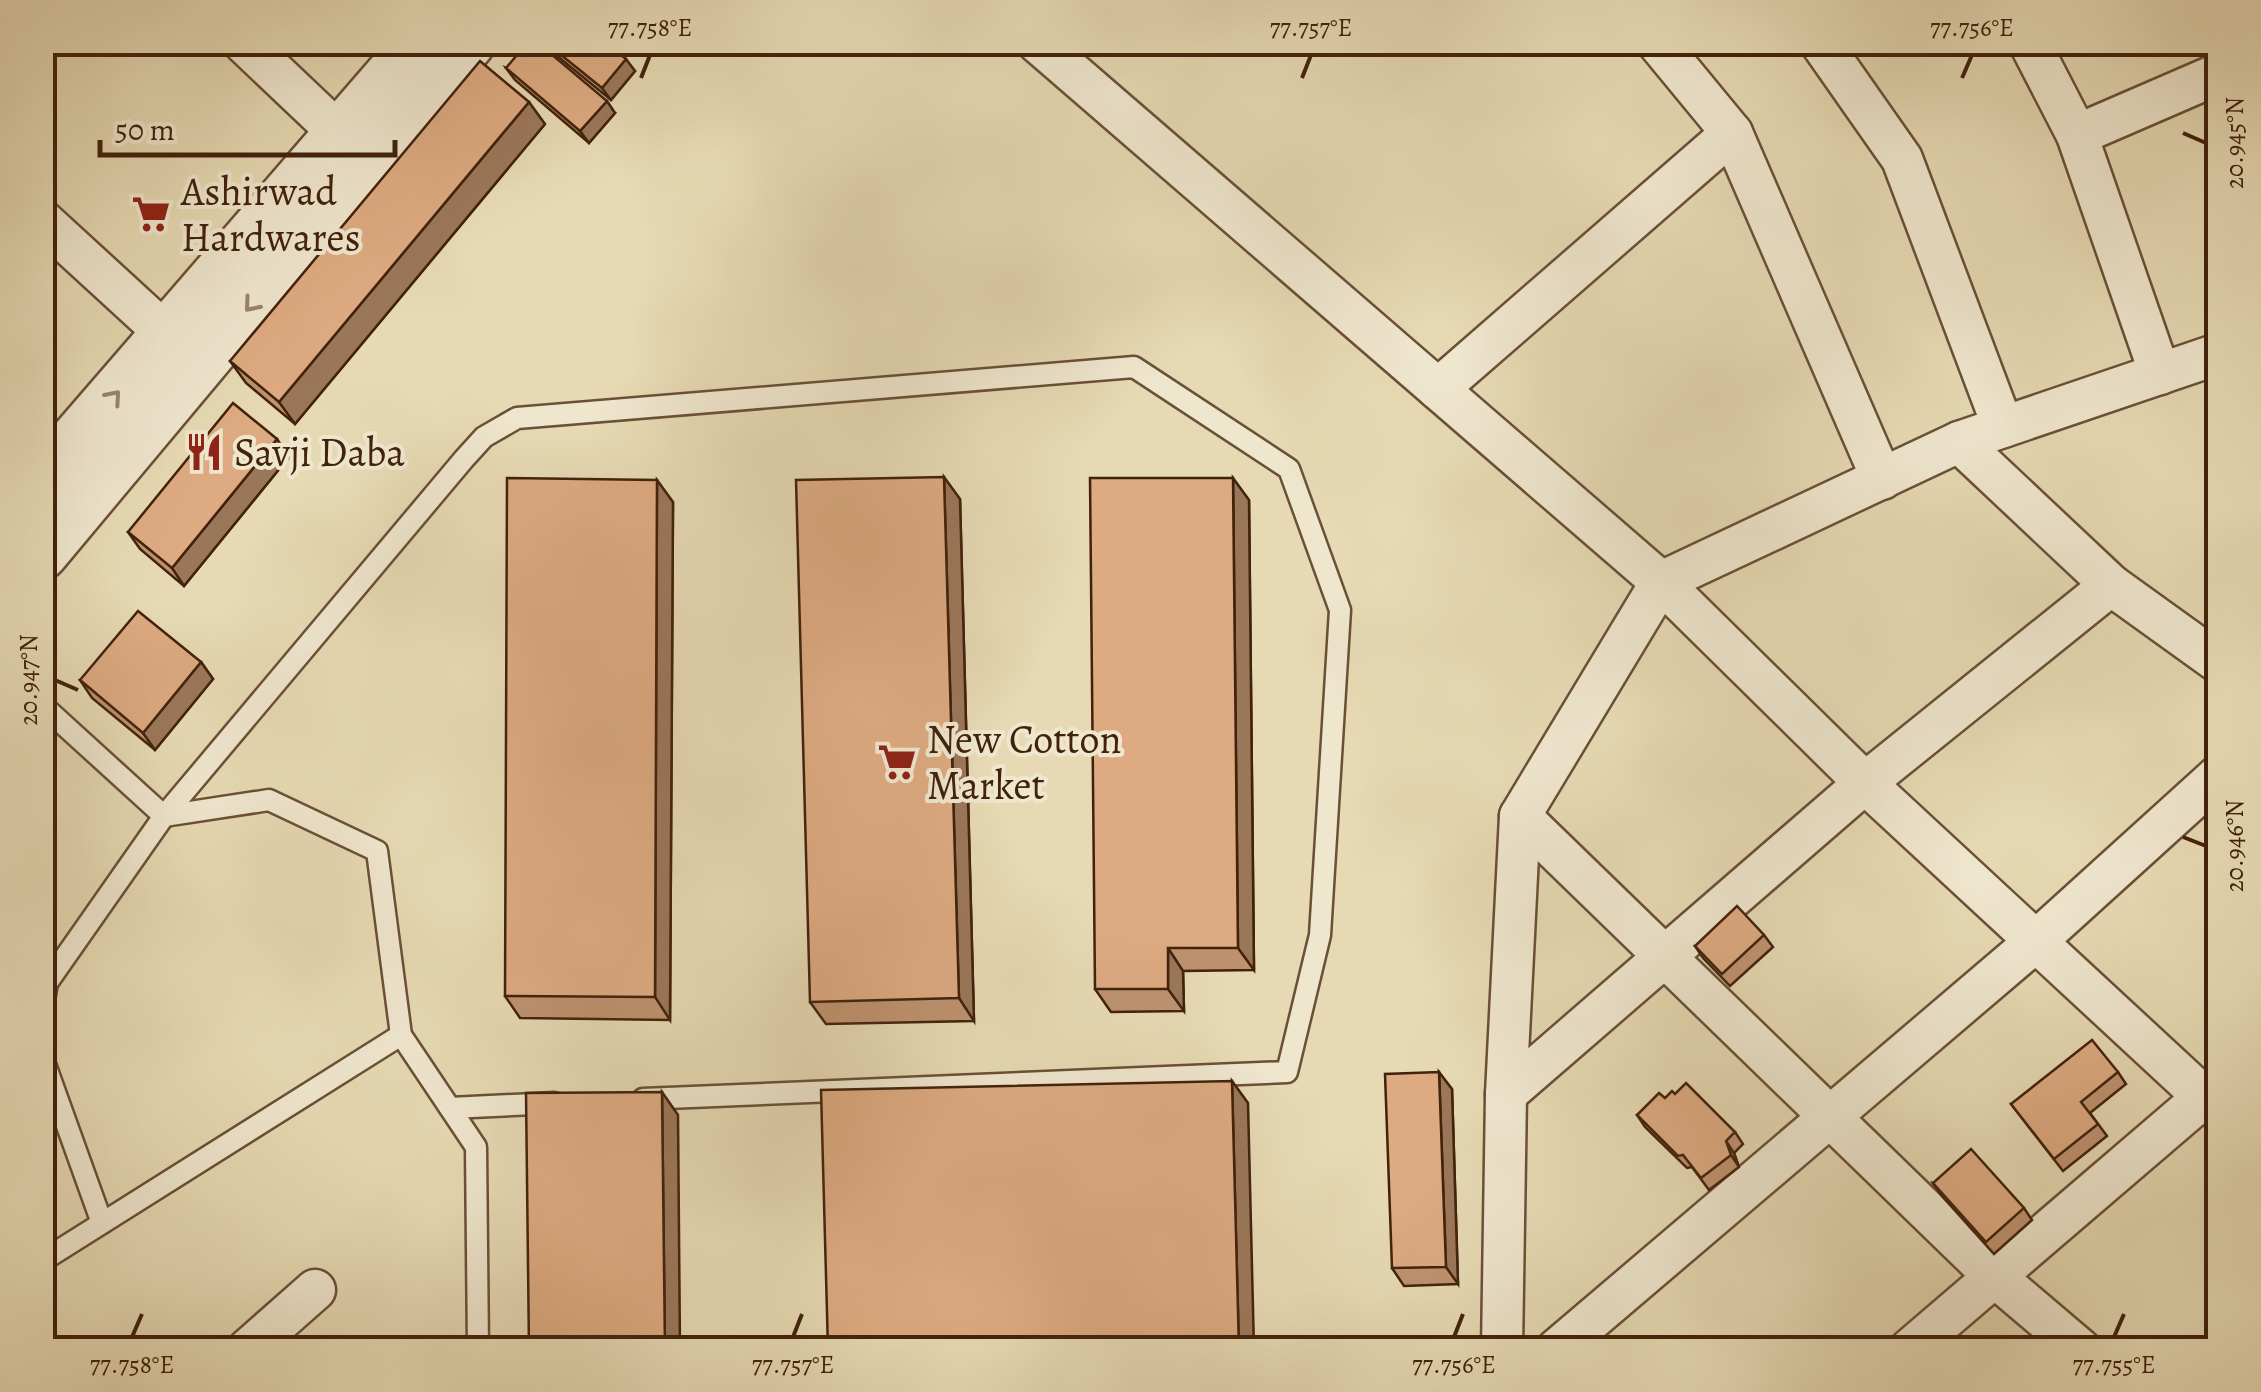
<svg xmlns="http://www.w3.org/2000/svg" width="2261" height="1392" font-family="Alegreya,serif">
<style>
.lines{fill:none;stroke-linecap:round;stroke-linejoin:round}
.service-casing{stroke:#6a5036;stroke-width:25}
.minor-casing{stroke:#6a5036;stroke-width:45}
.tertiary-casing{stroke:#6a5036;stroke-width:55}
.service{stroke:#efe6ce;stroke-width:20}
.minor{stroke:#efe6ce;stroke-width:40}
.tertiary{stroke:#efe6ce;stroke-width:50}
.wall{fill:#be926f;stroke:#41220c;stroke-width:2.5}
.shaded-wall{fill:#9b775a;stroke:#41220c;stroke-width:2.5}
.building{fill:#ddaa81;stroke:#41220c;stroke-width:2.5}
.oneway{stroke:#98846d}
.ticks{fill:none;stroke:#41220c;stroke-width:4}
.labels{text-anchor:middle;stroke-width:8;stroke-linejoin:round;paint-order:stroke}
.poi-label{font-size:40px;fill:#41220c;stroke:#efe6ce;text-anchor:start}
.neatline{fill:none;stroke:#41220c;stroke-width:4}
.ticks-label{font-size:25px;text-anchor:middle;fill:#41220c}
</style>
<rect width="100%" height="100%" fill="#e6d9b3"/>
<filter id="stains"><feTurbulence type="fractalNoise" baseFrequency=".002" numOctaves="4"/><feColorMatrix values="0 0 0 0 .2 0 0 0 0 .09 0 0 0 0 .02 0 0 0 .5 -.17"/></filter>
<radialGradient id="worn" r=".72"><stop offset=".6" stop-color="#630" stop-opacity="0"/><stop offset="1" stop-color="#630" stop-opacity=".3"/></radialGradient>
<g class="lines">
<g class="service-casing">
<g id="service">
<polyline points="42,705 164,816 269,800 377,851 401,1035 476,1147 478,1350"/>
<polyline points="42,1011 47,983 164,816 464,459 484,437 517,418 1134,367 1289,469 1340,610 1320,935 1287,1072 643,1099"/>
<polyline points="42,1056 102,1223"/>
<polyline points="450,1108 554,1103"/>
<polyline points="42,1261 401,1035"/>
</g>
</g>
<g class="minor-casing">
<g id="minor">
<polyline points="243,42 360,153"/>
<polyline points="1037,42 1661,582 1865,783 2218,1110"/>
<polyline points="1657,42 1732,133 1882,479"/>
<polyline points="1820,42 1902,159 2003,427"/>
<polyline points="2029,42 2077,135 2160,374"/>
<polyline points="2077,135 2218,74"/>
<polyline points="42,220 187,353"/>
<polyline points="1438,389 1732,133"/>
<polyline points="1959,442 2111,585 2218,662"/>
<polyline points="1520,816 1994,1276 2081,1350"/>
<polyline points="1506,1094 1865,783 2111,585"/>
<polyline points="247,1350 315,1290"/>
<polyline points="1502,1350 1506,1094 1520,816 1661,582 1959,442 2218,354"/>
<polyline points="1556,1350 2035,942 2218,776"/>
<polyline points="1909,1350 2218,1085"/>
</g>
</g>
<g class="tertiary-casing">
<g id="tertiary">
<polyline points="42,478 419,42"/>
<polyline points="42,554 470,42"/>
</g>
</g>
<use href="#service" class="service"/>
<use href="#minor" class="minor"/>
<use href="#tertiary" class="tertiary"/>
</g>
<g class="wall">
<polygon points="540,42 605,42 635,71 611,100"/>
<polygon points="506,68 615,113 589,143 515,80"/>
<polygon points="545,124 295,424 246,383 230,361"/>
<polygon points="289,457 184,586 140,549 128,532"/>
<polygon points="960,499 974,1021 826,1024 810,1002"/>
<polygon points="1249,500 1254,970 1183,971 1184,1011 1111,1012 1095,989"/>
<polygon points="673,502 670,1020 520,1018 505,996"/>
<polygon points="201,662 213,679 155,750 92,698 80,680"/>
<polygon points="1764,935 1773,947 1730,986 1703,958 1695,946"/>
<polygon points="2118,1072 2126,1084 2090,1113 2107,1136 2063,1171 2011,1104"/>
<polygon points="1452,1089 1458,1284 1404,1286 1392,1268"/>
<polygon points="1675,1094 1735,1132 1743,1144 1734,1153 1739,1167 1709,1190 1692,1167 1687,1168 1645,1127 1637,1115 1665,1098"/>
<polygon points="1933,1183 2024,1208 2032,1220 1994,1254 1941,1195"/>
</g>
<g class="shaded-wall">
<polygon points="626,59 635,71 611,100 602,88"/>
<polygon points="607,101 615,113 589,143 580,131"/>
<polygon points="529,102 545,124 295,424 279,402"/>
<polygon points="277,439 289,457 184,586 172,568"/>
<polygon points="944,477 960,499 974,1021 959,998"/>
<polygon points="1233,478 1249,500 1254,970 1238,948"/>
<polygon points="657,480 673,502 670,1020 655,997"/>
<polygon points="201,662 213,679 155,750 143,733"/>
<polygon points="1168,948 1183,971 1184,1011 1168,989"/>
<polygon points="1439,1072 1452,1089 1458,1284 1446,1267"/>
<polygon points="1232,1081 1248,1103 1254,1350 1239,1350"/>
<polygon points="662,1092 678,1115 680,1350 665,1350"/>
<polygon points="1726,1141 1734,1153 1739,1167 1731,1155"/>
</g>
<g class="building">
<polygon points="528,42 537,42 607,101 580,131 506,68"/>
<polygon points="545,42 605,42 626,59 602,88"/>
<polygon points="480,61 529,102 279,402 230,361"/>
<polygon points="233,403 277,439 172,568 128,532"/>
<polygon points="944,477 959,998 810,1002 796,480"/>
<polygon points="507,478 657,480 655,997 505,996"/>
<polygon points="1090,478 1233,478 1238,948 1168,948 1168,989 1095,989"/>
<polygon points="138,611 201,662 143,733 80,680"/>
<polygon points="1737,906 1764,935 1722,974 1695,946"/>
<polygon points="2092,1040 2118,1072 2081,1102 2098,1124 2054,1159 2011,1104"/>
<polygon points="1439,1072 1446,1267 1392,1268 1385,1074"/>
<polygon points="1232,1081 1239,1350 828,1350 821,1090"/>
<polygon points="1686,1083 1735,1132 1726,1141 1731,1155 1701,1178 1683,1155 1678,1156 1637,1115 1659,1093 1665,1098 1672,1091 1675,1094"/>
<polygon points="662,1092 665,1350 529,1350 526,1093"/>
<polygon points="1971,1149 2024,1208 1986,1242 1933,1183"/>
</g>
<defs><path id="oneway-chevron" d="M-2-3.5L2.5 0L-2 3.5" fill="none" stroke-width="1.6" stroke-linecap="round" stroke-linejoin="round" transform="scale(2.5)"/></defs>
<g class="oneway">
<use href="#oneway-chevron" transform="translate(251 305) rotate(130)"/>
<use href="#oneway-chevron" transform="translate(114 397) rotate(-49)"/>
</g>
<path class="ticks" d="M641,78L650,55M1302,78L1311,55M1962,78L1972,55M2183,133L2206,143M55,680L78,690M2183,837L2206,846M132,1337L142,1314M793,1337L802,1314M1454,1337L1463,1314M2114,1337L2124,1314"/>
<defs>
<g id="supermarket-bare" transform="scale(3)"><path d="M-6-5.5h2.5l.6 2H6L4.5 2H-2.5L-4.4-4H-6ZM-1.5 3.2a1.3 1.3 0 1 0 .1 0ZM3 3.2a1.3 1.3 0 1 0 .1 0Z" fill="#8f2418" stroke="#efe6ce" stroke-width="2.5" paint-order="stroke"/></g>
<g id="restaurant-bare" transform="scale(3)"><path d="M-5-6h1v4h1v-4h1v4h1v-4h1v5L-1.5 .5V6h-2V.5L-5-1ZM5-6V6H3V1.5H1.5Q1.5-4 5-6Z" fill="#8f2418" stroke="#efe6ce" stroke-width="2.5" paint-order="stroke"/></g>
</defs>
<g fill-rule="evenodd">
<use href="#supermarket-bare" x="151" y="214"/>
<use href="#restaurant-bare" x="204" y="452"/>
<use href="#supermarket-bare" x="897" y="762"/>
</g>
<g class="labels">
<g class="poi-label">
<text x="181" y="205">Ashirwad<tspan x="181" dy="46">Hardwares</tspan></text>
<text x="234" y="466">Savji Daba</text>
<text x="927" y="753">New Cotton<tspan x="927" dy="46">Market</tspan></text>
</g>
</g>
<rect width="2261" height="1392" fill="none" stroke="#e6d9b3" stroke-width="110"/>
<path d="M100 140v15h295v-15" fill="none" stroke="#41220c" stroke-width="5"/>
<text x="115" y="140" font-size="30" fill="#41220c" stroke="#efe6ce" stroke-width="8" paint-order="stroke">50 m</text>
<rect x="55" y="55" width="2151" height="1282" class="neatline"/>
<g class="ticks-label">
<text x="650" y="36">77.758°E</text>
<text x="1311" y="36">77.757°E</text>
<text x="1972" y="36">77.756°E</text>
<text transform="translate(2234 143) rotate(-90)" y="9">20.945°N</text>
<text transform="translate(28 680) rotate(-90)" y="9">20.947°N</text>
<text transform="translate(2234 846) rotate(-90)" y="9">20.946°N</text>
<text x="132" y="1373">77.758°E</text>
<text x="793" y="1373">77.757°E</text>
<text x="1454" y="1373">77.756°E</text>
<text x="2114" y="1373">77.755°E</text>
</g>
<rect width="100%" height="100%" filter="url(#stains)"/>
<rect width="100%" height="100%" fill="url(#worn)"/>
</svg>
